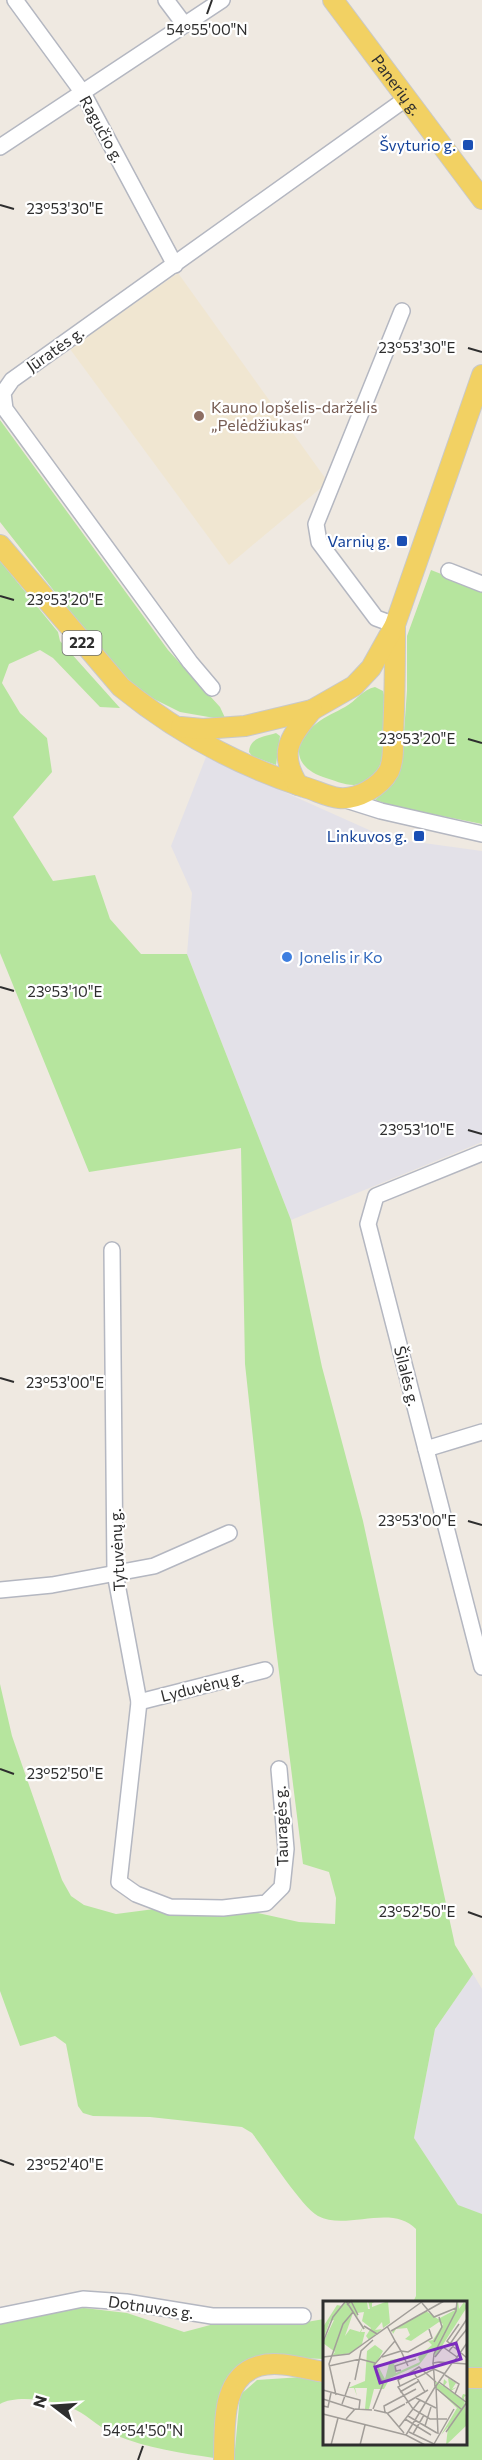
<svg xmlns="http://www.w3.org/2000/svg" width="482" height="2460" font-family="Commissioner,sans-serif">
<style>
.industrial{fill:#e3e1e8}
.education{fill:#f0e6d1}
.green{fill:#b6e59e}
.lines{fill:none;stroke-linecap:round;stroke-linejoin:round}
.minor-casing{stroke:#b4b7c1;stroke-width:18}
.major-casing{stroke:#c9c9c9;stroke-width:22}
.minor{stroke:#fff;stroke-width:15}
.major{stroke:#f2d163;stroke-width:20}
.ticks{fill:none;stroke:#2e2e2e;stroke-width:2}
.transit-dot{fill:#1a4fb4;stroke:#fff;stroke-width:2}
.education-dot{fill:#8d6e63;stroke:#fff;stroke-width:2}
.shop-dot{fill:#3f7fe0;stroke:#fff;stroke-width:2}
.labels{text-anchor:middle;stroke-width:4.5;stroke-linejoin:round;paint-order:stroke}
.shield{fill:#fff;stroke:#6d6d6d;stroke-width:1.5}
.shield-label{font-size:15px;font-weight:bold;fill:#2e2e2e}
.street-label{font-size:16px;fill:#2e2e2e;stroke:#fff}
.transit-label{font-size:16px;fill:#164399;stroke:#fff;text-anchor:end}
.education-label{font-size:16px;fill:#785e54;stroke:#fff;text-anchor:start}
.shop-label{font-size:16px;fill:#366cbe;stroke:#fff;text-anchor:start}
.inset-road{fill:none;stroke:#a29e99;stroke-width:1.5}
.view{fill:#7b2cbf;fill-opacity:0.15;stroke:#7b2cbf;stroke-width:3}
.inset-edge{fill:none;stroke:#2e2e2e;stroke-width:3}
.ticks-label{font-size:15px;text-anchor:middle;fill:#2e2e2e;stroke:#fff;stroke-width:4.5;stroke-linejoin:round;paint-order:stroke}
</style>
<rect width="100%" height="100%" fill="#efe9e1"/>
<g class="industrial">
<polygon points="206,757 387,838 482,851 482,1142 291,1220 187,954 192,893 171,846"/>
<polygon points="473,1974 482,1989 482,2214 458,2206 414,2138 435,2029"/>
</g>
<polygon class="education" points="178,273 328,482 229,565 70,349"/>
<g class="green">
<polygon points="0,420 168,650 220,707 226,720 180,712 142,693 109,661 0,522"/>
<path d="M0,561L58,632L60,641L120,708L100,707L53,658L40,650L9,664L2,683L20,713L47,738L52,772L13,817L53,881L95,875L110,919L141,954H187L291,1220L322,1367L363,1521L455,1945L473,1974L435,2029L414,2138L458,2205L482,2214V2368L466,2367V2302H413L416,2296V2229C392,2203 346,2231 318,2216C301,2206 266,2151 252,2133L242,2127L150,2117L93,2116L83,2113L78,2106L66,2044L55,2036L20,2046L0,1991V1684L12,1736L62,1880L71,1896L84,1905L116,1914L170,1907L258,1913L299,1922L335,1924L336,1898L329,1872L303,1864L273,1624L245,1364L241,1148L89,1172L0,953Z"/>
<polygon points="431,570 482,590 482,824 397,807 375,800 394,783 402,761 407,690 407,636"/>
<path d="M375,687L383,691L385,699C384,715 386,755 379,767C374,777 364,784 354,785C344,785 333,780 323,777C292,766 292,742 317,723C326,716 336,712 345,707C356,701 363,689 375,687Z"/>
<path d="M276,733L280,736L276,765L252,756L249,752C250,737 264,737 276,733Z"/>
<path d="M84,2308L127,2313L184,2332L214,2324L301,2323L324,2319V2359L278,2357L253,2362L214,2458C181,2453 147,2448 115,2435C101,2429 90,2417 76,2410C59,2401 17,2394 0,2404V2323L54,2311Z"/>
<polygon points="302,2377 324,2379 324,2444 466,2444 466,2387 482,2388 482,2460 234,2460 240,2395 257,2380"/>
</g>
<g class="lines">
<g class="minor-casing">
<g id="minor">
<polyline points="15,0 83,93 175,265"/>
<polyline points="166,0 184,24"/>
<polyline points="0,147 222,0"/>
<polyline points="449,571 482,584"/>
<polyline points="395,625 376,618 319,542 316,524 402,311"/>
<polyline points="212,688 190,662 5,409 3,393 12,380 407,98"/>
<polyline points="343,799 381,811 482,834"/>
<polyline points="482,1153 376,1196 368,1224 482,1667"/>
<polyline points="112,1250 115,1573 139,1702 119,1882 136,1894 170,1907 223,1908 266,1903 282,1887 286,1849 279,1769"/>
<polyline points="426,1449 482,1432"/>
<polyline points="0,1590 52,1585 154,1566 229,1533"/>
<polyline points="139,1702 265,1670"/>
<polyline points="0,2316 83,2299 126,2302 212,2316 303,2316"/>
</g>
</g>
<g class="major-casing">
<g id="major">
<path id="s1" d="M333,0L482,199"/>
<path d="M0,545L121,687C175,731 237,765 304,787C315,790 328,797 339,798C357,800 380,787 389,771C394,760 393,746 393,735C395,698 395,662 395,625"/>
<polyline points="181,727 203,729 245,726 312,710 354,686 371,668 395,625 482,375"/>
<path d="M298,785C277,751 291,737 312,710"/>
<polyline points="466,2378 482,2378"/>
<path d="M224,2460C225,2428 220,2377 259,2366C279,2360 305,2369 324,2372"/>
</g>
</g>
<use href="#minor" class="minor"/>
<use href="#major" class="major"/>
</g>
<path class="ticks" d="M207,14L212,0M0,205L14,209M468,348L482,352M0,596L14,600M468,739L482,743M0,987L14,991M468,1130L482,1134M0,1378L14,1382M468,1521L482,1525M0,1769L14,1774M468,1912L482,1917M0,2160L14,2165M138,2460L143,2446"/>
<g class="transit-dot">
<rect x="462" y="139" width="12" height="12" rx="3"/>
<rect x="396" y="535" width="12" height="12" rx="3"/>
<rect x="413" y="830" width="12" height="12" rx="3"/>
</g>
<circle class="education-dot" cx="199" cy="416" r="6"/>
<circle class="shop-dot" cx="287" cy="957" r="6"/>
<g class="labels">
<rect class="shield" x="62.5" y="631" width="39" height="24" rx="4.5"/>
<g class="shield-label">
<text x="82" y="648">222</text>
</g>
<g class="street-label">
<text dy="6" stroke="none"><textPath href="#s1" startOffset="106">Panerių g.</textPath></text>
<text transform="translate(102 129) rotate(61)" y="6">Ragučio g.</text>
<text transform="translate(55 349) rotate(-35)" y="6">Jūratės g.</text>
<text transform="translate(407 1376) rotate(76)" y="6">Šilalės g.</text>
<text transform="translate(117 1550) rotate(-93)" y="6">Tytuvėnų g.</text>
<text transform="translate(202 1686) rotate(-14)" y="6">Lyduvėnų g.</text>
<text transform="translate(281 1826) rotate(-92)" y="6">Tauragės g.</text>
<text transform="translate(151 2307) rotate(8)" y="6">Dotnuvos g.</text>
</g>
<g class="transit-label">
<text x="456" y="151">Švyturio g.</text>
<text x="390" y="547">Varnių g.</text>
<text x="407" y="842">Linkuvos g.</text>
</g>
<g class="education-label">
<text x="211" y="413">Kauno lopšelis-darželis<tspan x="211" dy="18">„Pelėdžiukas“</tspan></text>
</g>
<g class="shop-label">
<text x="299" y="963">Jonelis ir Ko</text>
</g>
</g>
<g transform="translate(323 2301)">
<rect width="144" height="144" fill="#efe9e1"/>
<path d="M23,0H28L24,4L29,0H44L45,8H47L45,0H54L49,2V6L65,0L67,22L60,27L59,21L52,29L59,28L46,39L43,35L48,27L39,20L41,11L34,12L35,16L30,12L22,35L27,28L37,31L40,25L35,17L43,29L40,26L38,31H42L39,43L28,52L9,55L12,51L0,42L11,19L7,20L0,39V26L14,4L19,5L13,13ZM135,0L136,8L141,1L144,6L112,56L111,49L106,51L96,64L67,77L61,88H51L46,108H42L44,87H32L34,95L31,87H25L42,80L44,50L52,44L60,50L51,66L54,74V63L62,78L67,59L80,57L71,63L73,72L97,61L95,56L109,44L105,40L110,39L120,23L116,21L88,40L82,38L87,34L84,27L73,28L70,33L69,30L103,10L115,18L132,9ZM125,77L133,82L129,88L134,86L128,90L138,98L140,93L144,94L141,96L144,124L123,144L125,126L118,134L134,107L113,87L112,80L120,85L121,78L124,81L121,85L127,90Z" fill="#b6e59e"/>
<path class="inset-road" d="M23,0L41,28M99,2L111,16L133,7M24,4L28,0L35,14M136,23L124,40L144,57M41,25L54,33L100,0M68,30L121,0M72,40L78,50L85,51L109,37L106,28M0,41L10,16L22,1M111,41L119,26L116,16M127,43L144,18M126,50L144,28M0,56L26,53L54,33M59,56L78,50L85,65M112,56L120,46L134,56M116,61L110,62L111,53L133,10L134,0M116,61L144,63M130,62L144,42M6,65L37,58L52,62M78,69L73,70L72,65L93,58M90,70L102,91M122,73L111,68L75,86L90,108L107,118H124M122,74L136,83L132,93M32,79L38,50L50,39M116,81L143,101M77,85L75,79L96,66L113,81M114,88L138,108M0,89L37,99L36,108M77,91L96,80M13,94L6,63L20,23L30,11M93,97L113,107M0,98L31,108M83,102L105,89M19,103L27,81M0,105L5,106L8,92M50,108L60,83L51,64L72,40L64,25M51,109L64,112L81,132M62,111L61,105L93,88M65,112L82,103M0,113L83,134L102,144M85,115L114,132M23,118L32,108L49,109M82,118L108,134M102,125L108,106M76,126L97,99M86,131L111,143M123,131L144,101M90,133L101,114M115,133L113,85L129,62M83,134L112,86L110,61M111,143L131,108M8,144L15,117M37,144L42,124"/>
<path class="view" d="M133,42L138,58L57,82L52,66Z"/>
<rect width="144" height="144" class="inset-edge"/>
</g>
<g class="ticks-label">
<text x="207" y="35">54°55'00"N</text>
<text x="65" y="214">23°53'30"E</text>
<text x="417" y="353">23°53'30"E</text>
<text x="65" y="605">23°53'20"E</text>
<text x="417" y="744">23°53'20"E</text>
<text x="65" y="997">23°53'10"E</text>
<text x="417" y="1135">23°53'10"E</text>
<text x="65" y="1388">23°53'00"E</text>
<text x="417" y="1526">23°53'00"E</text>
<text x="65" y="1779">23°52'50"E</text>
<text x="417" y="1917">23°52'50"E</text>
<text x="65" y="2170">23°52'40"E</text>
<text x="143" y="2436">54°54'50"N</text>
</g>
<g transform="translate(54 2406) rotate(287)" stroke="#ffffff" stroke-width="4.5" paint-order="stroke">
<path d="M0-4.5L10 22L0 15L-10 22Z" fill="#2e2e2e"/>
<text y="-9" font-size="16" font-weight="bold" text-anchor="middle" fill="#2e2e2e">N</text>
</g>
</svg>
